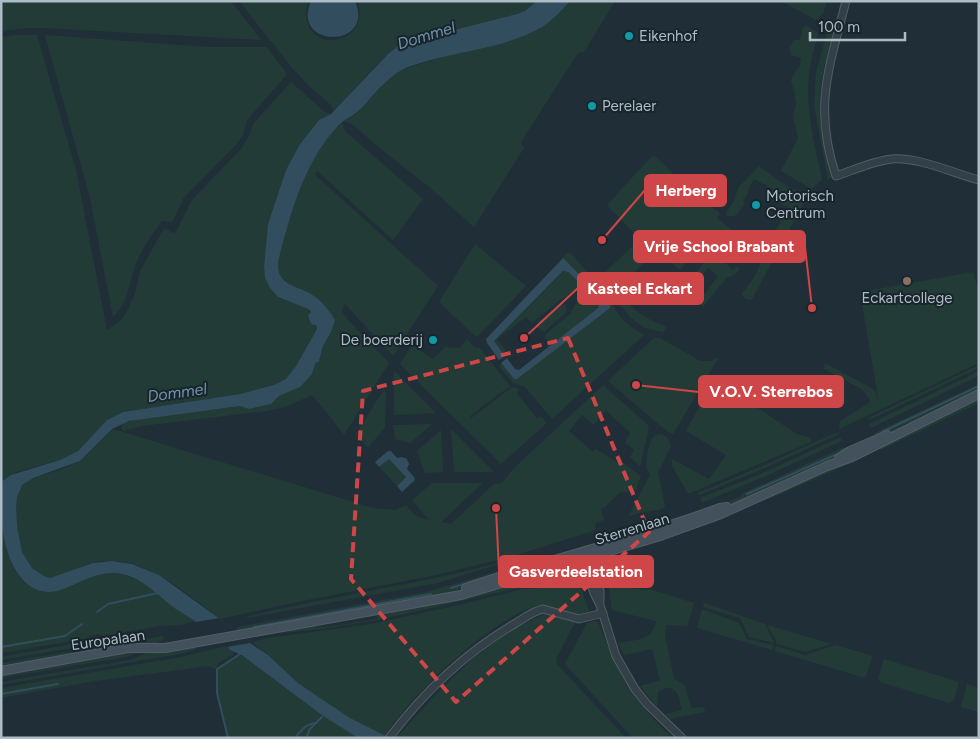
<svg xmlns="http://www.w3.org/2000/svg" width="980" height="739" font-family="Figtree,sans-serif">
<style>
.green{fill:#233b37}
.water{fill:#324d5d}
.pier{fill:#202f37}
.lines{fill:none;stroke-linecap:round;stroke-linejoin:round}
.stream{stroke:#324d5d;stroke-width:2}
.tertiary-casing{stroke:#515e66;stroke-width:9}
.secondary-casing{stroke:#515e66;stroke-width:10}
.tertiary{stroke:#344048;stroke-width:7}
.secondary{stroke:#42515b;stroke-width:8}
.marked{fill:none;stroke:#ce4647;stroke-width:4;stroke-dasharray:10 6;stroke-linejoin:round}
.culture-dot{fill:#0f9aa8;stroke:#19252c;stroke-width:2}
.education-dot{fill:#8d6e63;stroke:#19252c;stroke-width:2}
.labels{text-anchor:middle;stroke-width:4;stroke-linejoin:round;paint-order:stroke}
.poi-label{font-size:15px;fill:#aebcc5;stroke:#19252c;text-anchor:start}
.street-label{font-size:15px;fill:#aebcc5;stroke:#19252c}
.water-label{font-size:16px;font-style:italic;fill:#6f94a9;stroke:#19252c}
.leader{fill:none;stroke:#ce4647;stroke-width:2}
.callout-dot{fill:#ce4647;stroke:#19252c;stroke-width:2}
.callout{fill:#ce4647;stroke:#ce4647;stroke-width:2}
.callout-label{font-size:16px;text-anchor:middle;font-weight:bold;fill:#fff}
</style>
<rect width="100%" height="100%" fill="#202f37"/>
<g class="green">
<polygon points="1,1 231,1 261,40 44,28 27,28 1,31"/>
<path d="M239,1H309C305,9 305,16 308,24C319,55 372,38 357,1H537L525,11L517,14L411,41C380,54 357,88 334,112L331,105L309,86L293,69Z"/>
<polygon points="570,1 615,1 584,52 578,53 521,142 524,148 474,227 428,186 382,150 352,124 344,121 364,107 372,95 389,78 400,71 422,63 521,37 544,25"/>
<polygon points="827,1 823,14 816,20 783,2"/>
<path d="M806,25L818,33C815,47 810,61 809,75C805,110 815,145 822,179L812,189L781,171L798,138L793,117L796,104L794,90L791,81L793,75L800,66L801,58L791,55L789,48L794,40H800L802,30Z"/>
<path d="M828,30L831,31L833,35C824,62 818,89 820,118C821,137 827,156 832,175L828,180L814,106L816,72Z"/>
<polygon points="16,35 37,35 76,170 107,330 120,321 126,313 135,294 140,271 163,230 167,229 173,233 176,232 192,200 240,150 248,138 253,124 291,82 325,112 331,114 319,120 300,144 286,170 268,224 264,267 265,278 270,288 278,297 308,309 317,329 296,366 286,379 274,385 240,394 123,412 107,420 78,451 60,460 17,472 1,482 1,37"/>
<path d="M45,35L208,47H267L287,74L247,120L243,135L237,144L184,197L173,221L171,222L162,221C151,235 141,250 135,266C129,283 128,303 113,317L90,198Z"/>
<path d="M342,123L345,131L423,199L393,240L317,171L315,175L438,286L393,356L345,304L342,312L350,322L389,363L344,435L331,418L312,395L285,407L267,411L142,426L123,431L121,424L138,419L240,406L249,409L271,404L279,396L290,392L312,374L315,364L319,361L323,346L331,332L330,312C325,306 319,300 312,295C297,285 277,287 278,262C288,221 307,150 342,123Z"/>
<path d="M655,156L700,200L720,213L717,218L733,231L739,230C748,238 756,243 757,256H756L750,251L753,247L735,233L730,235L727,233L715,248L722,255L720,258L733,270L737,266L740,269L734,275L726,278L703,307L698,303L718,276L708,268L686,294L681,291L679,293L675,290L681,283L686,286L709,256L698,247L680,270L632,231L607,205L651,157Z"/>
<path d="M759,166L778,180L807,197L752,299L749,300L744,298L742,293C760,275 763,255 769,232L774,234L788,207L771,198L775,190L754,179L748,190L749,191L743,202L745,204L735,216H727L726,213L734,200L739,187Z"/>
<path d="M638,241L642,245L643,264L618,289C635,314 640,315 667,327L663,332L645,328L631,318L599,278Z"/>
<polygon points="475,244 526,286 478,336 475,336 439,302"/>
<polygon points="570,252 589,274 589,280 587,282 563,258 566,254"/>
<polygon points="564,271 568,272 583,286 559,301 532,323 526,317 497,339 508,353 505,356 494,341"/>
<polygon points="973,272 979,293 979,363 839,429 840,421 869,403 870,400 863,390 824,369 825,363 875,390 879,403 860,292"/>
<polygon points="595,282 597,283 621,318 631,327 644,335 552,419 525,387 513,383 499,366 501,363 514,379 610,304 590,285"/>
<polygon points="586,289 599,304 598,308 551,345 545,338 546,334 570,314 579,298"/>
<polygon points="563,305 566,306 567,310 565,313 545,331 541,331 536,326 538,322 559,306"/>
<polygon points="654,338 660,338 700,361 710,361 719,357 673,434 668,432 608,381"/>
<polygon points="467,339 475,348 480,348 510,386 471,415 470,419 512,387 519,389 516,392 537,419 541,416 547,423 501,464 400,364 412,345 433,359 445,347 459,348"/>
<polygon points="979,365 979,368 869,420 868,418"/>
<polygon points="394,371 436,413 394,415"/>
<polygon points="979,371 979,376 871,428 869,424"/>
<polygon points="716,376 718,376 726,381 724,386 797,434 810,438 811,442 688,494 672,466 672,459 709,479 726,455 686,431"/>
<polygon points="979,384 979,391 901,428 876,437 874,433"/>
<path d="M603,385L647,424L649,427L641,464L639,466L630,457L634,450L625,443L630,432L606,411L594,425L582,415L569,431L593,452L596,449L620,464L624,463L641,476L636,490L619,493L604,508L601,509L604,520L595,523L596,530L510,557L436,575L287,604L220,619C184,592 141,551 92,563C80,566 57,580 45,577C35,573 26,562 22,553C16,539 11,498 21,486C30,476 48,474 60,470C89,460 92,447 113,429L373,508L396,510L406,505L416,516L429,520L412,500L432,483H483L441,522L451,524L494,484L502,483L513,469Z"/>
<polygon points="384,389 386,393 385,427 368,448 356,434"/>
<polygon points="979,397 979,403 881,450 879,445"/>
<polygon points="432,424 410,443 395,439 393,425"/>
<polygon points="451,429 494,472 454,472"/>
<polygon points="441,430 443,472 425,473 417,451"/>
<polygon points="838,432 839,434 767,467 699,495 698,493 762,466"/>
<path d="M659,434C665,434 670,440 671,446L658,473L665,506L662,509L635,514L628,517L650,475L646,467C648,456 647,437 659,434Z"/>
<polygon points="841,437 842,441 766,476 702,503 700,498 758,475"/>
<path d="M844,447L846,451C801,478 753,498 703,512L742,496L741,494Z"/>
<polygon points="389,458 406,477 397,486 379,467"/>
<polygon points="849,460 851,463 767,500 774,494"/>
<path d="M1,515C5,545 11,590 50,592C68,588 84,578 101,574C139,566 166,606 196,621L181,625L159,626L101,636L100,634L89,636V638L1,653V642L6,641H1Z"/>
<polygon points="590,544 591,547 444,594 238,632 237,627 426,592"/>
<path d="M534,553L438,583L246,618V617C342,593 439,582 534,553Z"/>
<polygon points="574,566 581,568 585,573 576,575 570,581 563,584 526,586 378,620 323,629 282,633 282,631 313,626 328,627 377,619 377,615 451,599 468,598"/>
<path d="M608,580L629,585L632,589L652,590L694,603L687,626L666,625L665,636L674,678L684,685L692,708L704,707L705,711L704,712L670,719L665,714L682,710C679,696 676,680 658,692L657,707L640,686L660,680L652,649L624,655L618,643C635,640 653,641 656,621L612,610Z"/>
<path d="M575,582L580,585L590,614L582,616L540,605C491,617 412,695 384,736C353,722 323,703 297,682C282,669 269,655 253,643L256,641L268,638L371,624L459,605L523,589L561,587Z"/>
<polygon points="704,603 765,624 774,643 749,637 740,618 703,607"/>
<polygon points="702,609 739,623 747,639 773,645 772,650 697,628"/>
<path d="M545,614L575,622L556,659V663L626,738H394L400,734C441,688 486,637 545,614Z"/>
<path d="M594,621L598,622C618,671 633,703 673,738H633L565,664L587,623Z"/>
<polygon points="767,625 832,644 805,652 776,644 776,640"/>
<polygon points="163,636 164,639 153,645 1,667 1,663"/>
<polygon points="83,642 84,646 1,660 1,657"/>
<polygon points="836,645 873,656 865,678 775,651 776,646 805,655"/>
<polygon points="226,646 233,652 234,654 220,662 215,669 208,666 89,682 1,698 1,688 181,657"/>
<polygon points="196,647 196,649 184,653 1,685 1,682 130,660 149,652 172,651"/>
<polygon points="133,652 134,654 126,657 1,678 1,675"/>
<polygon points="238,656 243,656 323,716 358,738 228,738 217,693 217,669"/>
<polygon points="884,659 959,682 954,700 949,703 880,682 878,678"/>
<polygon points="967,684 979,688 979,712 961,707"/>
</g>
<g class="water">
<path d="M311,1H355C376,49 290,49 311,1Z"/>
<path d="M537,1H570C562,10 553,20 542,27C503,50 451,51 408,67C394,73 383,84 373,95C369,99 367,103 363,107C355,115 344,119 336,128C303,165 290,215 278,262C277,286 295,285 311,294C321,300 329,310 335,320L331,332L323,346L319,361L315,364L312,374L300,387L279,396L271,404L249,409L240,406L129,421L112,429L80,461L33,478L22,485L17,497L16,506L17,526L22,552L32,568L44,576L50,578L93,563L112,561L132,564L159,575L220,619L250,643L268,655L298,683L317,696L350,718L390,738H358L323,716L243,656L230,650L228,647C218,639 209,630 198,623C191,618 183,614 176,609C159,597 143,578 122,574C98,569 78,585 57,591C44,594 34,590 25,582C0,556 1,517 1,482L11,475L60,460L78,451L107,420L123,412L240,394L274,385L286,379L296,366L317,329L316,325L311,324L308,315L311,312L308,309L278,297L270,288L265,278L264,267L268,224L286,170L300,144L319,120L331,114L388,54L397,47L411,41L517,14L525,11Z"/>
<polygon points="563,258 587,282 583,286 568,272 563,271 494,341 505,356 499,360 487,343 486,339"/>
<polygon points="590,285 610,304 610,308 517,379 514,379 501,363 507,358 515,369 519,370 598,308 599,304 586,289"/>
<polygon points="388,451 391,451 397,458 402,457 407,459 409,464 407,469 414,477 415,480 402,492 397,486 406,477 389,459 379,467 375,462"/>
</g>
<polygon class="pier" points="219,618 250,643 227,647 196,622"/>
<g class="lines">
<g class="stream">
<polyline points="882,432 979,386"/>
<polyline points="747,494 835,455"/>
<polyline points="451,588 526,565"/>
<polyline points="97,612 108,604 158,593"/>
<polyline points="254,627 431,594"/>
<polyline points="1,647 65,636 82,624"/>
<polyline points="1,694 58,684"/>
<polyline points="228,738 217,693 217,669 240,654"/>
<path d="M295,738C301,730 306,724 316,723"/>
<polyline points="306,738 310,729 322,717"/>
</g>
<g class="tertiary-casing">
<g id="tertiary">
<path d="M846,1C829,68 813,107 836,176C854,170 873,161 892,159C919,157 953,173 979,180"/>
<polyline points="584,553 583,559 594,593 600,605 616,656 635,689 647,704 682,738"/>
<polyline points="587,553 591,556 600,591 600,602"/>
<path d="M389,738C424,692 466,652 516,623C524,618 533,611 543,609L579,619L603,613"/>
</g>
</g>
<g class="secondary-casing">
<g id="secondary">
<polyline points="839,458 850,451 887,435"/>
<path d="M466,588C550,559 637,539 720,508L727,507"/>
<polyline points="1,671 128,648 165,648 461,595 657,537 721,514 827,466 852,457 979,394"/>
</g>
</g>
<use href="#tertiary" class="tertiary"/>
<use href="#secondary" class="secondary"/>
</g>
<path class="marked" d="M568,338L649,532L456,702L351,579L363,391Z"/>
<g class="culture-dot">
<circle cx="629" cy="36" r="5"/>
<circle cx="592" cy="106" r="5"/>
<circle cx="756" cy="205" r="5"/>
<circle cx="433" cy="340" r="5"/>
</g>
<circle class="education-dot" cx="907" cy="281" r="5"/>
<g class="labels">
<g class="poi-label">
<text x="639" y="41">Eikenhof</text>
<text x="602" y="111">Perelaer</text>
<text x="766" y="201">Motorisch<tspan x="766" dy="17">Centrum</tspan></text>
<text x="907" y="303" text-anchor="middle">Eckartcollege</text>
<text x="423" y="345" text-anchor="end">De boerderij</text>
</g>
<g class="street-label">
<text transform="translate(632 529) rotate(-17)" y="5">Sterrenlaan</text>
<text transform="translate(108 640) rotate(-8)" y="5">Europalaan</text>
</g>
<g class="water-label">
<text transform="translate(426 35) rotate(-17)" y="6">Dommel</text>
<text transform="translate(177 392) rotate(-8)" y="6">Dommel</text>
</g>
</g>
<path class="leader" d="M602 240L645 190M812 308L805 247M524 338L578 288M636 385L699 392M496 508L499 571"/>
<g class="callout-dot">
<circle cx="602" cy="240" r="5"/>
<circle cx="812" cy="308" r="5"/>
<circle cx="524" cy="338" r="5"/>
<circle cx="636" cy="385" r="5"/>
<circle cx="496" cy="508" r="5"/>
</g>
<g class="callout">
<rect x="645" y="175" width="81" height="31" rx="5"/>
<rect x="634" y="231" width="171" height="31" rx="5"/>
<rect x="578" y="273" width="125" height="31" rx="5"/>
<rect x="699" y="376" width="144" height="31" rx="5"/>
<rect x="499" y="556" width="154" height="31" rx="5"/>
</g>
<g class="callout-label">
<text x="686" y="196">Herberg</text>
<text x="719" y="252">Vrije School Brabant</text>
<text x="640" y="294">Kasteel Eckart</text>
<text x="771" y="397">V.O.V. Sterrebos</text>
<text x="576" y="577">Gasverdeelstation</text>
</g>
<rect width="980" height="739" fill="none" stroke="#aebcc5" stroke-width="5"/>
<path d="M810 32v8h95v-8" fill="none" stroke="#aebcc5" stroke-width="2.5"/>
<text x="818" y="32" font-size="15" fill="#aebcc5" stroke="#19252c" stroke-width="4" paint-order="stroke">100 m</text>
</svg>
